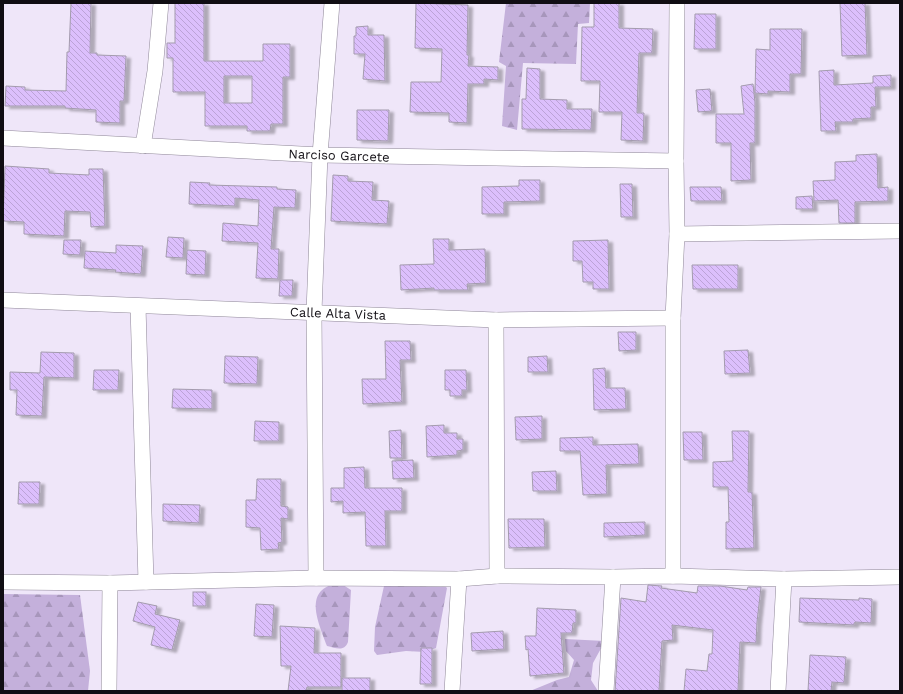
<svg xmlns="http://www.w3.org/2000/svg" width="903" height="694" font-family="'Work Sans',sans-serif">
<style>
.forest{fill:url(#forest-firs)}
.building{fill:url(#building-back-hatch);stroke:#a39bad;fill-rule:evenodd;filter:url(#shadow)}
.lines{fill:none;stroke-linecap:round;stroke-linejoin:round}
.street-casing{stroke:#8f8798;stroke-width:16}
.street{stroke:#fff;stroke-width:15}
.labels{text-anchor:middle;stroke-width:3;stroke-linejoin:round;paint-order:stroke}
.street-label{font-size:13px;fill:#100d13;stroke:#fff}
</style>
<defs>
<pattern id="forest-firs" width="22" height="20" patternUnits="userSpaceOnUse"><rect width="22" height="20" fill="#c4b0db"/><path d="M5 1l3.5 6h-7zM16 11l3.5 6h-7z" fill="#a796bb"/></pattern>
<pattern id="building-back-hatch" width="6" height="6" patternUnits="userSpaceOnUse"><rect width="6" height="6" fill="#dcbffc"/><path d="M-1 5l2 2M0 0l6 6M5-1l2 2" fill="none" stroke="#bca3d7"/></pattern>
<filter id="shadow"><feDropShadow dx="4.5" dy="2.5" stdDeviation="1" flood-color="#0004"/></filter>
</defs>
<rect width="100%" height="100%" fill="#efe6f9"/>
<g class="forest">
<polygon points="506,3 590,3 589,23 578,24 576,64 523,63 517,130 502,126 506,66 499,62"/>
<path d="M340,583L351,590L348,642C344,652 336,648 327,646C319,623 301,588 340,583Z"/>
<polygon points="444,585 447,588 436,648 425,652 406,651 377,655 374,651 375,627 384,586"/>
<polygon points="3,594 80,595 90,671 88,691 3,691"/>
<polygon points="565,639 605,641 593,663 591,680 598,691 530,691 557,680 569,677 574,660 566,651"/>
</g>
<g class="building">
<polygon points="71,3 91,3 90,53 97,53 97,55 126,56 124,101 120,101 120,123 96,122 96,110 65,108 65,106 5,106 6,86 25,87 25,90 66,91 67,52 69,52"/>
<path d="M175,3H204V61H263V44H290V77H283V124H271L270,131H247V126H205V92H173V58H167V43H175ZM224,76H252V103H224Z"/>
<polygon points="416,3 468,5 467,55 469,55 468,66 498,67 498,80 484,79 484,84 468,84 467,123 449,122 449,113 410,112 411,82 441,82 442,49 415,48"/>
<polygon points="594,3 619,3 619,28 653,29 652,53 639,53 637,113 644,113 643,141 621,140 622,112 599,112 600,81 581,81 582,27 594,27"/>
<polygon points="840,3 865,3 867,55 842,56"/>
<polygon points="695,14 716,14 716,49 694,49"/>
<polygon points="368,26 368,35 384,35 385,81 363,79 365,54 354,54 354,36 356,36 356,27"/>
<polygon points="770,29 802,29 801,74 790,74 790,92 768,91 768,94 755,93 756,49 770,50"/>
<polygon points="527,68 540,69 540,99 567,100 567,109 592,109 591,130 522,129 522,99 526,99"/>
<polygon points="834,70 834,85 873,83 873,76 891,75 891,87 875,87 876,107 871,107 871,118 853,119 853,122 835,122 836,131 821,131 819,71"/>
<polygon points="753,84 755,102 755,143 750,143 751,180 731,181 731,143 716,143 716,114 744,114 741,86"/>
<polygon points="710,89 712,111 698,112 696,90"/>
<polygon points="357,110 389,110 388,141 357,140"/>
<polygon points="877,154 878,188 888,187 888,201 855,202 855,223 839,223 838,200 814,201 813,181 835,180 835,162 856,161 856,155"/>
<polygon points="5,166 49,169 49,173 89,175 89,169 103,169 105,226 91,227 90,212 65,211 64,236 24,234 24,222 3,221"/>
<polygon points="333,175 348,176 348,181 373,182 372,200 389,201 387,224 331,221"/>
<polygon points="519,180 540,180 540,201 504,202 504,214 482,214 482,187 519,186"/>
<polygon points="190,182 210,183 209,185 277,187 277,189 296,190 295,208 274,207 271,249 279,249 278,279 256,278 258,243 222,241 223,223 258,226 259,200 235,198 235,206 189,204"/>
<polygon points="620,184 632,184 633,217 621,217"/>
<polygon points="690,187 721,187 722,201 691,201"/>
<polygon points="812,196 813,209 796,209 796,197"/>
<polygon points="168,237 184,238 183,258 166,257"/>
<polygon points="433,239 449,239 449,250 485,249 486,283 467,284 468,290 434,290 434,288 401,290 400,265 434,264"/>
<polygon points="64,240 81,240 80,255 63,254"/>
<polygon points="608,240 609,289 593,289 593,282 583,282 582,261 573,261 573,241"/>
<polygon points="116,245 143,246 141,274 115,272 116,270 84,268 85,251 116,253"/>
<polygon points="187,250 206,251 205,275 186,274"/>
<polygon points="692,265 738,265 738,289 693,289"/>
<polygon points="280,280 293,280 292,296 279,296"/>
<polygon points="618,332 636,332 636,350 619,351"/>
<polygon points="385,341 410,341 411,360 400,360 402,402 363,404 362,379 386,379"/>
<polygon points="748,350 750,373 725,374 724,351"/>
<polygon points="41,352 74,353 74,378 44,377 42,416 16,415 17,390 10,390 10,372 40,373"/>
<polygon points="225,356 258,357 257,384 224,383"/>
<polygon points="547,356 548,372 528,372 528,357"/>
<polygon points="605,368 606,388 625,388 626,409 594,410 593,369"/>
<polygon points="94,370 119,370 118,390 93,390"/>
<polygon points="445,370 466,370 467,390 462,390 462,396 450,396 450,390 445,390"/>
<polygon points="173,389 212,390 212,409 172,408"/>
<polygon points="542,416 542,439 516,440 515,417"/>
<polygon points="255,421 279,422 279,441 254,441"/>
<polygon points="444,425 444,433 457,433 457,439 463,439 463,450 457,451 457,455 427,457 426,426"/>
<polygon points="401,430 402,458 390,458 389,431"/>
<polygon points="732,431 749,431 748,492 752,492 754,548 726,549 726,522 729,522 728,487 713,487 713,462 733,461"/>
<polygon points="683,432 702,432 703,460 684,460"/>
<polygon points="593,437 593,445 638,444 639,464 606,465 607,494 583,495 580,451 560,451 560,438"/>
<polygon points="413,460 414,478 393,479 392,461"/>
<polygon points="364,467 365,488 402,488 402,511 385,511 386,546 366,546 365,512 343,513 343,501 331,502 331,488 344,488 344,468"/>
<polygon points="556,471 557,491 533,491 532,472"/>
<polygon points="257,479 281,479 281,506 288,507 288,519 281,518 282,542 278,543 279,549 261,550 260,528 246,527 246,500 256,500"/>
<polygon points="19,482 40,482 39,504 18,504"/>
<polygon points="163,504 200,505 199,523 163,521"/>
<polygon points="508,519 544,519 545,547 509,548"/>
<polygon points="645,522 645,535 604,537 604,523"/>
<polygon points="648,585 662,586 661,588 697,593 698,586 720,586 747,590 748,587 761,587 757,622 756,643 740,642 738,691 684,691 686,669 707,671 709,654 712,654 713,630 672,625 673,640 662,641 659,691 615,691 621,598 646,602"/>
<rect x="193" y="592" width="13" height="14"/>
<polygon points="800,598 859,600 859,598 872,599 871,623 856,622 854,623 854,625 799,622"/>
<polygon points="138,602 157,606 155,614 180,620 172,650 151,645 155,627 133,621"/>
<polygon points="256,604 274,605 272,637 254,636"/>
<polygon points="537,608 576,610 576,623 573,623 572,633 561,633 564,673 530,676 528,649 526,650 525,636 536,636"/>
<polygon points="280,626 315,628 314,653 341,653 341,687 307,687 306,691 288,691 291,666 281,666"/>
<polygon points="503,631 504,649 472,651 471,633"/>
<polygon points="421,648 432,648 432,684 420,684"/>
<polygon points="810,655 846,657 844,683 832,682 831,691 808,691"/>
<rect x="342" y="678" width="28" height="13"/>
</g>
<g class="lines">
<g class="street-casing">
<g id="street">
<polyline points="3,138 320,155 676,161"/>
<polyline points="143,146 155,71 161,3"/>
<polyline points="677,234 900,231"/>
<polyline points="3,300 496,320 673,318"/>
<polyline points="138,306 146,582"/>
<polyline points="496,320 497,576"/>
<polyline points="673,576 673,318 677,234 676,161 677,3"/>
<polyline points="316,578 314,312 320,155 332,3"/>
<polyline points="3,582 110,583 316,578 459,579 497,576 613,577 673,576 784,579 900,577"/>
<polyline points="109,691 110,583"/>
<polyline points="452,691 459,579"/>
<polyline points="606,691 613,577"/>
<polyline points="778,691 784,579"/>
</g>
</g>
<use href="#street" class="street"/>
</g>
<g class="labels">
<g class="street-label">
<text transform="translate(339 155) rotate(2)" y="5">Narciso Garcete</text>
<text transform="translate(338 313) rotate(2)" y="5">Calle Alta Vista</text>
</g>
</g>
<rect width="903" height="694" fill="none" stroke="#100d13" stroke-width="8"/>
</svg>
